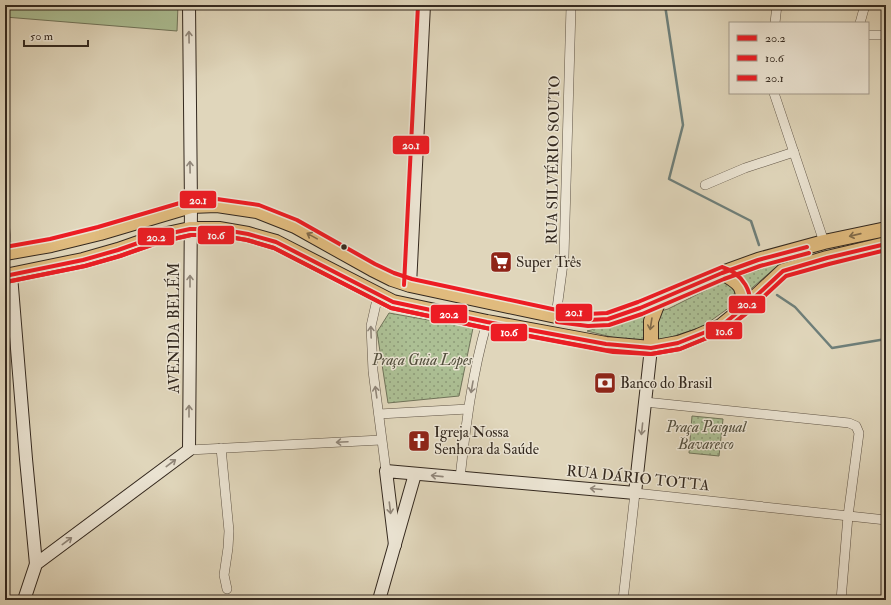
<svg xmlns="http://www.w3.org/2000/svg" width="891" height="605" font-family="'IM FELL Double Pica',serif">
<style>
.grass{fill:url(#grass-dots);stroke:#70745a}
.garden{fill:#acbf94;stroke:#70745a}
.lines{fill:none;stroke-linecap:round;stroke-linejoin:round}
.stream{stroke:#6e7f7a;stroke-width:2.5}
.street-casing{stroke:#5f5446;stroke-width:10}
.secondary-casing{stroke:#34291f;stroke-width:14}
.primary-casing{stroke:#34291f;stroke-width:16}
.street{stroke:#ebe4d3;stroke-width:9}
.secondary{stroke:#ebe4d3;stroke-width:12}
.primary{stroke:#e0bb7e;stroke-width:14}
.bus-1-casing{stroke:#ebe4d3;stroke-width:7}
.bus-2-casing{stroke:#ebe4d3;stroke-width:7}
.bus-3-casing{stroke:#ebe4d3;stroke-width:7}
.bus-1{stroke:#ed1c24;stroke-width:4}
.bus-2{stroke:#ed1c24;stroke-width:4}
.bus-3{stroke:#ed1c24;stroke-width:4}
.oneway{stroke:#908679}
.oneway2{stroke:#816b4a}
.bus-dot{fill:#34291f;stroke:#ebe4d3;stroke-width:1.5}
.labels{text-anchor:middle;stroke-width:3;stroke-linejoin:round;paint-order:stroke}
.street-label{font-size:15px;fill:#34291f;stroke:#ebe4d3}
.poi-label{font-size:15px;fill:#34291f;stroke:#ebe4d3;text-anchor:start}
.park-label{font-size:15px;font-style:italic;fill:#524e3c;stroke:#ebe4d3}
.line-badge{stroke:#ebe4d3;stroke-width:1.5}
.badge-label{font-size:11px;text-anchor:middle;font-weight:bold;fill:#fff}
</style>
<defs>
<pattern id="grass-dots" width="8" height="8" patternUnits="userSpaceOnUse"><rect width="8" height="8" fill="#acbf94"/><path d="M2 2h.1M6 6h.1" fill="none" stroke="#8d9b78" stroke-width="1.8" stroke-linecap="round"/></pattern>
</defs>
<rect width="100%" height="100%" fill="#e0d6bb"/>
<filter id="stains"><feTurbulence type="fractalNoise" baseFrequency=".005" numOctaves="4"/><feColorMatrix values="0 0 0 0 .2 0 0 0 0 .09 0 0 0 0 .02 0 0 0 .5 -.17"/></filter>
<radialGradient id="worn" r=".72"><stop offset=".6" stop-color="#630" stop-opacity="0"/><stop offset="1" stop-color="#630" stop-opacity=".3"/></radialGradient>
<g class="grass">
<polygon points="783,261 730,307 702,327 665,339 628,341 587,331 668,309 718,284"/>
<polygon points="389,313 473,328 459,396 388,403 377,332"/>
<polygon points="692,416 723,419 719,456 689,453"/>
</g>
<polygon class="garden" points="5,5 178,5 177,31 5,17"/>
<g class="lines">
<g class="stream">
<polyline points="665,5 683,125 669,179 751,221 759,245"/>
<polyline points="777,295 795,307 832,348 886,339"/>
</g>
<g class="street-casing">
<g id="street">
<polyline points="775,23 777,5"/>
<polyline points="860,23 865,5"/>
<polyline points="868,35 886,35"/>
<polyline points="774,93 824,242"/>
<polyline points="705,185 745,168 794,152"/>
<polyline points="5,228 7,253"/>
<polyline points="378,295 371,326 373,371 386,471"/>
<polyline points="556,316 564,256 571,7 573,5"/>
<polyline points="645,402 849,423 856,426 859,433 848,516 841,600"/>
<polyline points="379,414 468,409"/>
<polyline points="221,448 229,531 228,548 224,575 227,589"/>
<polyline points="189,450 381,440"/>
<path d="M460,478C466,424 472,374 487,322"/>
<polyline points="623,600 635,493 886,520"/>
</g>
</g>
<g class="secondary-casing">
<g id="secondary">
<polyline points="11,275 26,459 36,564"/>
<polyline points="410,285 424,5"/>
<polyline points="395,545 386,471 635,493 651,348"/>
<polyline points="24,600 36,564 189,450 191,206 189,5"/>
<polyline points="379,600 415,474"/>
</g>
</g>
<g class="primary-casing">
<g id="primary">
<polyline points="5,253 51,245 100,233 191,206 217,205 257,211 295,226 372,269 392,279 410,285 556,316 588,320 608,319 640,308 722,273 758,260 824,242 886,229"/>
<path d="M722,273C741,283 745,287 742,309"/>
<polyline points="5,276 83,260 118,250 158,236 190,229 219,229 248,234 276,242 393,302 487,322 606,344 651,348 678,343 698,336 721,326 742,309 783,271 827,258 886,244"/>
<polyline points="651,348 651,321 659,300"/>
</g>
</g>
<use href="#street" class="street"/>
<use href="#secondary" class="secondary"/>
<use href="#primary" class="primary"/>
<g class="bus-1-casing">
<g id="bus-1">
<polyline points="5,276 83,260 118,250 158,236 190,229 219,229 248,234 276,242 393,302 487,322 606,344 651,348 678,343 721,326 742,309 783,271 827,258 886,244"/>
<polyline points="558,316 588,320 608,319 640,308 722,273 758,260 807,247"/>
</g>
</g>
<g class="bus-2-casing">
<g id="bus-2">
<polyline points="6,282 85,266 120,256 160,242 191,235 218,235 247,240 274,248 391,308 486,328 605,350 651,354 680,349 724,331 746,313 786,276 829,264 886,250"/>
<polyline points="557,322 588,326 609,325 642,314 724,279 760,266 809,253"/>
</g>
</g>
<g class="bus-3-casing">
<g id="bus-3">
<path d="M5,247L50,239L98,227L190,200L217,199L259,205L297,220L375,264L394,273L412,279L557,310L588,314L607,313L638,302L722,267C742,273 756,293 747,313L724,331L680,349L651,354L613,352L486,328L391,308L274,248L247,240L218,235H191L160,242L120,256L85,266L6,282"/>
<polyline points="404,285 418,5"/>
</g>
</g>
<use href="#bus-1" class="bus-1"/>
<use href="#bus-2" class="bus-2"/>
<use href="#bus-3" class="bus-3"/>
</g>
<defs><path id="oneway-shaft" d="M-6 0H5M1.5-3L5.5 0L1.5 3" fill="none" stroke-width="1.6" stroke-linecap="round" stroke-linejoin="round"/></defs>
<g class="oneway">
<use href="#oneway-shaft" transform="translate(189 37) rotate(-91)"/>
<use href="#oneway-shaft" transform="translate(190 167) rotate(-91)"/>
<use href="#oneway-shaft" transform="translate(190 281) rotate(-90)"/>
<use href="#oneway-shaft" transform="translate(371 332) rotate(-92)"/>
<use href="#oneway-shaft" transform="translate(472 387) rotate(100)"/>
<use href="#oneway-shaft" transform="translate(376 392) rotate(-98)"/>
<use href="#oneway-shaft" transform="translate(189 411) rotate(-90)"/>
<use href="#oneway-shaft" transform="translate(642 429) rotate(96)"/>
<use href="#oneway-shaft" transform="translate(342 442) rotate(177)"/>
<use href="#oneway-shaft" transform="translate(171 463) rotate(-37)"/>
<use href="#oneway-shaft" transform="translate(437 476) rotate(-174)"/>
<use href="#oneway-shaft" transform="translate(596 489) rotate(-175)"/>
<use href="#oneway-shaft" transform="translate(390 508) rotate(83)"/>
<use href="#oneway-shaft" transform="translate(67 541) rotate(-37)"/>
</g>
<g class="oneway2">
<use href="#oneway-shaft" transform="translate(855 235) rotate(167)"/>
<use href="#oneway-shaft" transform="translate(312 236) rotate(-151)"/>
<use href="#oneway-shaft" transform="translate(651 324) rotate(99)"/>
</g>
<defs>
<g id="supermarket-square" transform="scale(1.15)"><rect x="-9" y="-9" width="18" height="18" rx="4" fill="#8f2418" stroke="#ebe4d3"/><path d="M-6-5.5h2.5l.6 2H6L4.5 2H-2.5L-4.4-4H-6ZM-1.5 3.2a1.3 1.3 0 1 0 .1 0ZM3 3.2a1.3 1.3 0 1 0 .1 0Z" fill="#fff"/></g>
<g id="bank-square" transform="scale(1.15)"><rect x="-9" y="-9" width="18" height="18" rx="4" fill="#8f2418" stroke="#ebe4d3"/><path d="M-6-4H6V4H-6ZM0-2.3a2.3 2.3 0 1 0 0 4.6a2.3 2.3 0 1 0 0-4.6Z" fill="#fff"/></g>
<g id="church-square" transform="scale(1.15)"><rect x="-9" y="-9" width="18" height="18" rx="4" fill="#8f2418" stroke="#ebe4d3"/><path d="M-1.2-6h2.4v3.5h3.3v2.4h-3.3V6h-2.4V-.1h-3.3v-2.4h3.3Z" fill="#fff"/></g>
</defs>
<g fill-rule="evenodd">
<use href="#supermarket-square" x="501" y="262"/>
<use href="#bank-square" x="605" y="383"/>
<use href="#church-square" x="419" y="441"/>
</g>
<circle class="bus-dot" cx="344" cy="247" r="3.5"/>
<g class="labels">
<g class="street-label">
<text transform="translate(553 160) rotate(-89)" y="5">RUA SILVÉRIO SOUTO</text>
<text transform="translate(174 328) rotate(-90)" y="5">AVENIDA BELÉM</text>
<text transform="translate(638 478) rotate(6)" y="5">RUA DÁRIO TOTTA</text>
</g>
<g class="poi-label">
<text x="516" y="267">Super Três</text>
<text x="620" y="388">Banco do Brasil</text>
<text x="434" y="437">Igreja Nossa<tspan x="434" dy="17">Senhora da Saúde</tspan></text>
</g>
<g class="park-label">
<text x="422" y="365">Praça Guia Lopes</text>
<text x="706" y="432">Praça Pasqual<tspan x="706" dy="17">Bavaresco</tspan></text>
</g>
</g>
<g class="line-badge">
<rect x="392" y="135" width="38" height="20" rx="4" fill="#ed1c24"/>
<rect x="179" y="190" width="38" height="19" rx="4" fill="#ed1c24"/>
<rect x="197" y="225" width="38" height="20" rx="4" fill="#ed1c24"/>
<rect x="137" y="227" width="38" height="19" rx="4" fill="#ed1c24"/>
<rect x="728" y="295" width="38" height="19" rx="4" fill="#ed1c24"/>
<rect x="555" y="303" width="38" height="19" rx="4" fill="#ed1c24"/>
<rect x="430" y="304" width="38" height="20" rx="4" fill="#ed1c24"/>
<rect x="705" y="321" width="38" height="19" rx="4" fill="#ed1c24"/>
<rect x="490" y="323" width="38" height="19" rx="4" fill="#ed1c24"/>
</g>
<g class="badge-label">
<text x="411" y="149">20.1</text>
<text x="198" y="204">20.1</text>
<text x="216" y="239">10.6</text>
<text x="156" y="241">20.2</text>
<text x="747" y="308">20.2</text>
<text x="574" y="316">20.1</text>
<text x="449" y="318">20.2</text>
<text x="724" y="335">10.6</text>
<text x="509" y="336">10.6</text>
</g>
<rect width="891" height="605" fill="none" stroke="#e0d6bb" stroke-width="20"/>
<rect x="6" y="6" width="879" height="593" fill="none" stroke="#34291f" stroke-width="2"/>
<rect x="10" y="10" width="871" height="585" fill="none" stroke="#34291f"/>
<rect x="729" y="22" width="140" height="72" fill="#ebe4d3" stroke="#a2998b"/>
<rect x="737" y="35" width="20" height="6" fill="#ed1c24" stroke="#a2998b"/>
<text x="765" y="42" font-size="12" fill="#34291f">20.2</text>
<rect x="737" y="55" width="20" height="6" fill="#ed1c24" stroke="#a2998b"/>
<text x="765" y="62" font-size="12" fill="#34291f">10.6</text>
<rect x="737" y="75" width="20" height="6" fill="#ed1c24" stroke="#a2998b"/>
<text x="765" y="82" font-size="12" fill="#34291f">20.1</text>
<path d="M24 40v6h64v-6" fill="none" stroke="#34291f" stroke-width="2"/>
<text x="30" y="40" font-size="12" fill="#34291f" stroke="#ebe4d3" stroke-width="3" paint-order="stroke">50 m</text>
<rect width="100%" height="100%" filter="url(#stains)"/>
<rect width="100%" height="100%" fill="url(#worn)"/>
</svg>
